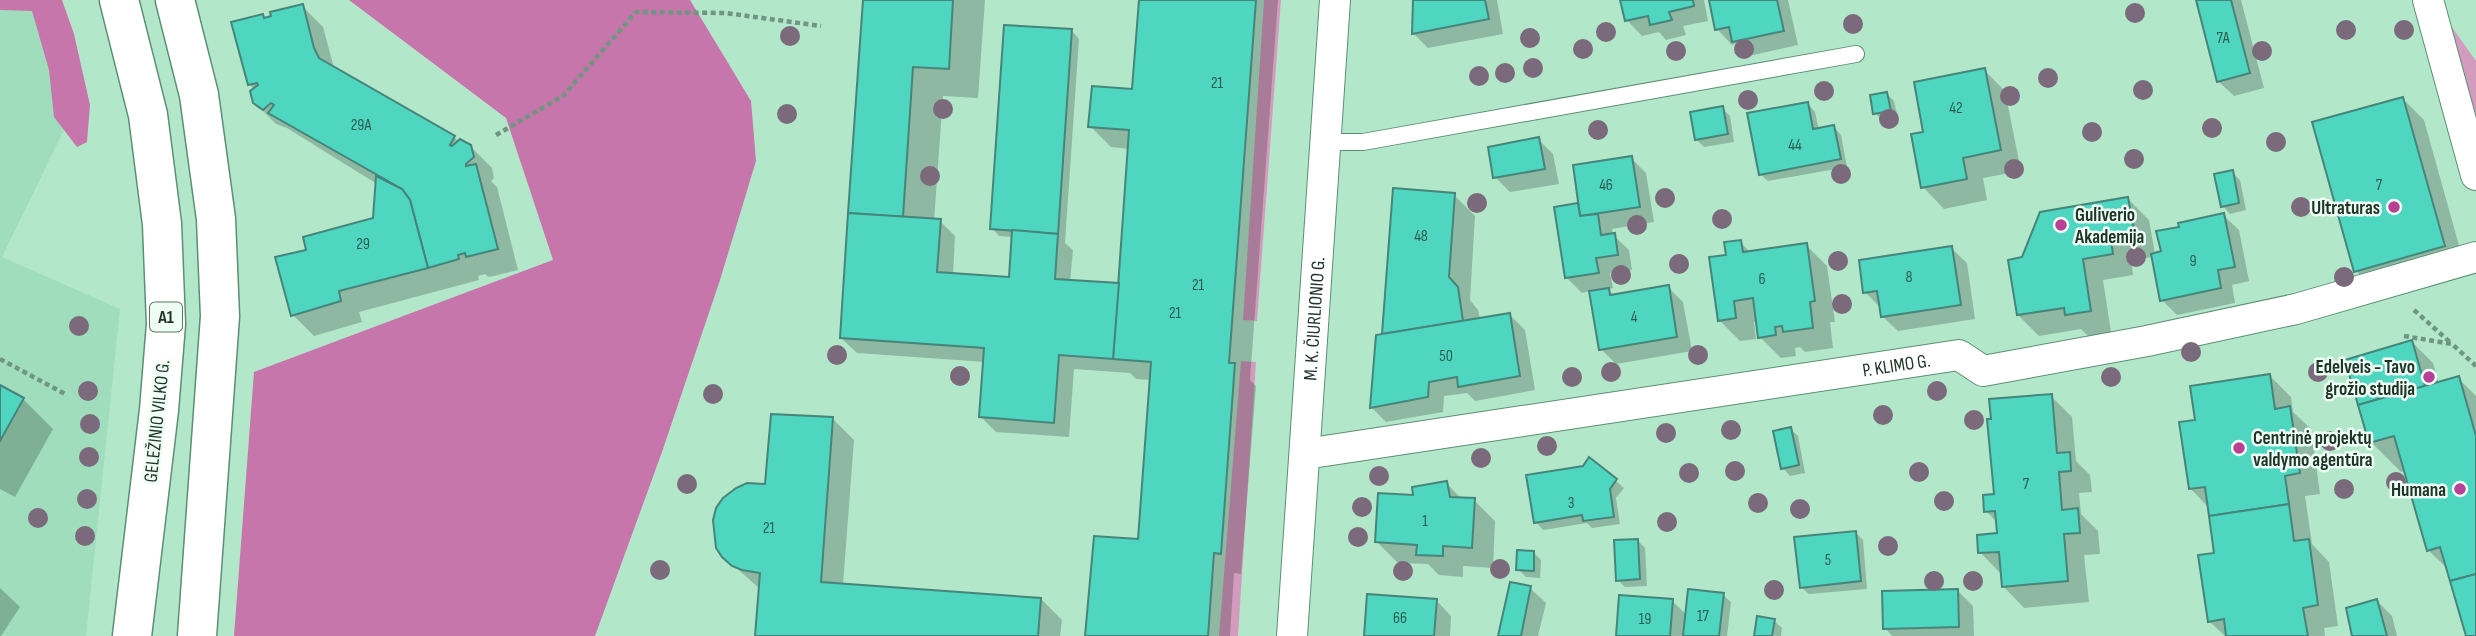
<svg xmlns="http://www.w3.org/2000/svg" width="2476" height="636" font-family="'Sofia Sans Condensed',sans-serif">
<style>
.built{fill:#9fddbc}
.green{fill:#d39cbf}
.forest{fill:#c776ab}
.shadow{fill:#0003}
.building{fill:#4fd6c1;stroke:#46857a;stroke-width:2}
.lines{fill:none;stroke-linecap:round;stroke-linejoin:round}
.service-casing{stroke:#5c8f75;stroke-width:18}
.minor-casing{stroke:#5c8f75;stroke-width:32}
.trunk-casing{stroke:#5c8f75;stroke-width:41}
.path{stroke:#709681;stroke-width:4.5;stroke-dasharray:5 3.5;stroke-linecap:butt}
.service{stroke:#fff;stroke-width:16}
.minor{stroke:#fff;stroke-width:30}
.trunk{stroke:#fff;stroke-width:38}
.tree{fill:#7b6a7c}
.poi-dot{fill:#b84196;stroke:#effef5;stroke-width:2.5}
.labels{text-anchor:middle;stroke-width:5;stroke-linejoin:round;paint-order:stroke}
.number-label{font-size:16px;fill:#2c5d50}
.shield{fill:#effef5;stroke:#5e7167;stroke-width:2}
.shield-label{font-size:18px;font-weight:bold;fill:#20352a}
.poi-label{font-size:19px;font-weight:bold;fill:#20352a;stroke:#effef5;text-anchor:end}
.street-label{font-size:19px;fill:#20352a;stroke:#effef5}
</style>
<rect width="100%" height="100%" fill="#b2e7ca"/>
<polygon class="built" points="0,0 49,0 78,101 2,257 120,309 86,636 0,636"/>
<g class="green">
<polygon points="1264,0 1281,0 1257,321 1243,320"/>
<polygon points="2444,16 2476,61 2476,127"/>
<polygon points="1241,361 1256,362 1238,636 1219,636"/>
</g>
<g class="forest">
<polygon points="0,0 62,0 74,34 90,105 87,142 77,147 54,117 49,70 32,11 0,10"/>
<polygon points="349,0 690,0 751,101 756,161 720,280 662,452 595,636 234,636 254,372 553,260 506,118"/>
</g>
<g class="shadow">
<polygon points="865,0 985,0 978,98 943,96 934,221 940,221 955,236 953,275 1011,279 1014,237 999,236 992,228 1072,31 1079,39 1065,243 1073,250 1070,282 1120,287 1130,149 1111,147 1090,126 1134,91 1141,0 1278,0 1250,380 1256,386 1241,574 1234,573 1230,636 1087,636 1140,541 1151,380 1136,379 1130,373 1074,369 1069,437 996,432 981,417 985,362 857,353 841,338"/>
<polygon points="1415,0 1497,0 1503,34 1428,48 1413,33"/>
<polygon points="1622,0 1704,0 1708,21 1683,26 1686,35 1666,40 1659,32 1642,36 1627,20"/>
<polygon points="1711,0 1788,0 1798,45 1749,56 1737,43 1732,45 1717,29"/>
<polygon points="2197,0 2241,0 2264,88 2234,96 2218,81"/>
<polygon points="302,6 323,27 334,68 454,137 459,142 470,146 492,168 494,178 491,181 497,187 518,270 489,277 485,274 478,276 479,280 359,312 362,322 314,336 293,315 308,251 375,220 377,184 287,128 276,124 254,102 255,90 249,84 262,16 266,20"/>
<polygon points="1984,70 2005,91 2021,171 1983,178 1987,200 1944,209 1923,187 1925,133"/>
<polygon points="1887,94 1894,101 1898,118 1883,121 1875,113"/>
<polygon points="2403,99 2424,120 2465,267 2377,292 2356,271"/>
<polygon points="1808,104 1815,112 1819,130 1834,127 1841,135 1847,167 1768,181 1760,174"/>
<polygon points="1722,108 1730,116 1734,142 1704,147 1697,140"/>
<polygon points="1538,139 1553,154 1559,184 1510,192 1495,177"/>
<polygon points="1631,158 1646,173 1654,222 1612,229 1613,235 1629,250 1632,270 1610,273 1613,288 1607,289 1614,296 1668,287 1683,302 1692,351 1616,364 1601,349 1591,291 1582,293 1567,278 1556,209 1580,205"/>
<polygon points="2232,172 2240,180 2246,210 2230,214 2223,206"/>
<polygon points="1394,190 1454,195 1475,216 1470,300 1478,310 1480,320 1510,315 1525,330 1535,390 1475,401 1467,393 1444,396 1443,412 1386,422 1371,407 1384,335"/>
<polygon points="2128,199 2149,220 2155,254 2163,253 2223,215 2239,230 2249,281 2232,285 2235,303 2177,315 2162,300 2153,257 2131,260 2133,275 2103,280 2111,332 2088,336 2081,329 2039,336 2018,315 2024,259"/>
<polygon points="1740,242 1751,253 1806,245 1827,266 1835,322 1830,322 1833,348 1805,352 1800,347 1795,348 1796,356 1781,358 1760,337 1758,321 1754,322 1756,339 1740,341 1719,320 1728,256"/>
<polygon points="1951,248 1967,263 1975,319 1898,331 1882,316 1880,307 1865,292"/>
<polygon points="2412,342 2433,363 2439,384 2458,378 2476,396 2476,636 2468,636 2449,570 2428,550 2406,471 2401,472 2371,442"/>
<polygon points="2270,376 2291,397 2293,412 2311,429 2320,494 2305,496 2312,544 2329,562 2338,626 2324,628 2325,636 2225,636 2209,621 2216,554 2209,508 2191,489 2197,421"/>
<polygon points="0,387 23,399 53,429 15,497 0,489"/>
<polygon points="2051,396 2072,417 2076,461 2090,475 2092,492 2079,493 2081,514 2098,531 2100,554 2084,555 2089,602 2024,608 2003,586 2001,574 1980,552 1999,535 1998,523 1986,511"/>
<polygon points="833,419 854,440 843,585 1041,599 1062,620 1060,636 756,636 760,589 733,565 767,486"/>
<polygon points="1790,429 1798,436 1805,473 1790,476 1783,468"/>
<polygon points="1590,459 1624,488 1616,498 1620,524 1592,528 1587,523 1543,530 1536,522"/>
<polygon points="1446,483 1463,500 1474,500 1495,521 1493,568 1463,566 1463,577 1439,575 1428,564 1398,563 1377,542 1415,497"/>
<polygon points="1855,532 1863,540 1867,589 1809,594 1801,587"/>
<polygon points="1637,540 1645,548 1647,586 1625,587 1618,580"/>
<polygon points="1534,553 1541,560 1540,578 1526,577 1518,569"/>
<polygon points="0,588 20,607 1,636 0,636"/>
<polygon points="1530,588 1546,603 1538,636 1500,636"/>
<polygon points="1958,591 1973,606 1974,636 1892,636 1885,628"/>
<polygon points="1723,595 1731,602 1727,636 1618,636 1672,601 1687,615"/>
<polygon points="1436,600 1451,616 1450,636 1366,636"/>
<polygon points="2377,601 2392,616 2397,636 2353,636"/>
<polygon points="1774,621 1782,628 1781,636 1756,636"/>
</g>
<g class="building">
<polygon points="863,0 953,0 949,69 913,67 903,217 848,213"/>
<polygon points="1139,0 1256,0 1229,363 1235,363 1221,554 1214,553 1208,636 1085,636 1094,536 1138,539 1151,362 1113,359 1129,130 1088,127 1092,86 1132,89"/>
<polygon points="1413,0 1485,0 1489,19 1412,34"/>
<polygon points="1620,0 1693,0 1694,6 1669,12 1672,20 1650,25 1648,16 1625,21"/>
<polygon points="1709,0 1777,0 1784,31 1732,42 1729,27 1715,30"/>
<polygon points="2196,0 2231,0 2250,73 2217,82"/>
<polygon points="303,4 314,48 319,58 455,136 450,145 452,146 460,139 471,145 474,157 466,164 466,166 476,164 498,249 466,257 465,253 458,255 459,259 428,268 410,200 402,189 268,113 274,105 271,103 263,110 253,103 250,91 258,85 257,83 248,85 231,22 263,14 264,18 271,16 270,12"/>
<polygon points="1004,25 1072,29 1058,234 990,229"/>
<polygon points="1985,68 2001,150 1963,158 1967,179 1921,188 1911,134 1923,132 1914,82"/>
<polygon points="1887,92 1891,111 1873,114 1870,95"/>
<polygon points="2403,97 2445,246 2354,272 2312,122"/>
<polygon points="1808,102 1813,129 1834,125 1841,159 1759,175 1747,113"/>
<polygon points="1723,106 1728,134 1695,140 1690,112"/>
<polygon points="1539,137 1545,169 1493,178 1488,147"/>
<polygon points="1632,156 1640,207 1580,216 1573,165"/>
<polygon points="2233,170 2239,203 2221,207 2214,174"/>
<polygon points="376,176 402,189 410,200 428,268 339,291 341,301 291,316 275,257 306,250 303,237 373,218"/>
<polygon points="1393,188 1455,193 1449,277 1458,287 1463,321 1382,334"/>
<polygon points="2128,197 2135,236 2111,240 2113,254 2083,259 2091,311 2065,315 2064,308 2017,315 2008,260 2022,257 2040,212"/>
<polygon points="1578,203 1580,216 1598,214 1601,235 1615,233 1618,255 1596,258 1599,273 1565,278 1554,207"/>
<polygon points="848,213 941,219 937,272 1009,277 1012,230 1058,234 1055,279 1119,283 1113,359 1059,355 1054,423 979,417 984,348 840,338"/>
<polygon points="2224,213 2235,267 2218,270 2221,288 2160,301 2151,254 2161,251 2156,231 2179,227 2178,223"/>
<polygon points="1741,240 1743,252 1807,243 1815,301 1810,302 1813,328 1783,332 1782,326 1775,327 1776,335 1758,338 1753,298 1734,301 1736,318 1718,321 1709,257 1726,255 1724,242"/>
<polygon points="1952,246 1961,305 1881,317 1877,291 1863,293 1859,260"/>
<polygon points="1669,285 1677,337 1599,350 1589,291 1609,288 1610,295"/>
<polygon points="1510,313 1520,376 1458,387 1457,377 1429,382 1428,397 1370,408 1376,335"/>
<polygon points="2412,340 2425,386 2358,405 2345,360"/>
<polygon points="2270,374 2275,409 2290,406 2300,473 2285,476 2289,504 2209,516 2205,487 2189,489 2179,422 2195,420 2190,386"/>
<polygon points="2459,376 2476,436 2476,574 2450,581 2440,547 2427,551 2394,436 2369,443 2358,405"/>
<polygon points="0,385 24,398 0,441"/>
<polygon points="2052,394 2057,453 2070,452 2071,471 2059,472 2062,510 2078,508 2080,533 2064,534 2068,581 2002,587 1999,552 1978,553 1977,535 1997,533 1995,511 1984,512 1983,495 1994,494 1987,419 1991,419 1989,399"/>
<polygon points="771,414 833,417 821,582 1041,598 1038,636 755,636 760,573 742,570 732,566 722,557 716,548 713,520 716,508 723,498 736,488 747,483 765,484"/>
<polygon points="1791,427 1799,465 1781,469 1773,431"/>
<polygon points="1589,457 1617,479 1610,489 1614,517 1583,521 1582,515 1534,523 1526,475 1583,466"/>
<polygon points="1447,481 1450,497 1475,498 1472,548 1443,546 1443,556 1416,555 1417,545 1375,542 1378,493 1413,495 1412,487"/>
<polygon points="2289,504 2294,541 2309,539 2318,605 2303,608 2308,636 2226,636 2224,619 2208,622 2198,555 2214,553 2209,516"/>
<polygon points="1856,531 1861,581 1800,588 1794,537"/>
<polygon points="1638,539 1640,579 1616,581 1614,540"/>
<polygon points="1517,550 1534,551 1534,571 1516,570"/>
<polygon points="2476,574 2476,636 2466,636 2450,581"/>
<polygon points="1510,582 1531,586 1521,636 1498,636"/>
<polygon points="1688,589 1724,593 1719,636 1683,636"/>
<polygon points="1958,589 1959,627 1883,629 1882,591"/>
<polygon points="1367,594 1437,599 1434,636 1364,636"/>
<polygon points="1619,595 1673,599 1670,636 1616,636"/>
<polygon points="2377,599 2387,636 2352,636 2346,608"/>
<polygon points="1757,616 1775,619 1772,636 1754,636"/>
</g>
<g class="lines">
<g class="service-casing">
<polyline id="service" points="1325,142 1363,142 1856,54"/>
</g>
<g class="minor-casing">
<g id="minor">
<polyline points="2428,0 2476,175"/>
<path id="s1" d="M1305,454L1959,355L1983,371L2147,341L2296,309L2476,257"/>
<path id="s2" d="M1292,636L1335,0"/>
</g>
</g>
<g class="trunk-casing">
<g id="trunk">
<polyline points="119,0 148,115 162,224 166,324 159,410 132,636"/>
<polyline points="175,0 199,95 216,219 220,316 197,636"/>
</g>
</g>
<g class="path">
<polyline points="496,135 563,96 636,12 726,13 821,26"/>
<polyline points="2414,310 2452,344"/>
<polyline points="2404,336 2452,344 2476,366"/>
<polyline points="0,359 67,395"/>
</g>
<use href="#service" class="service"/>
<use href="#minor" class="minor"/>
<use href="#trunk" class="trunk"/>
</g>
<g class="tree">
<circle cx="2135" cy="13" r="10"/>
<circle cx="1853" cy="24" r="10"/>
<circle cx="2346" cy="30" r="10"/>
<circle cx="2404" cy="30" r="10"/>
<circle cx="1606" cy="32" r="10"/>
<circle cx="790" cy="36" r="10"/>
<circle cx="1530" cy="38" r="10"/>
<circle cx="1583" cy="49" r="10"/>
<circle cx="1744" cy="49" r="10"/>
<circle cx="1676" cy="51" r="10"/>
<circle cx="2262" cy="51" r="10"/>
<circle cx="1533" cy="68" r="10"/>
<circle cx="1505" cy="73" r="10"/>
<circle cx="1479" cy="76" r="10"/>
<circle cx="2048" cy="78" r="10"/>
<circle cx="2143" cy="90" r="10"/>
<circle cx="1824" cy="91" r="10"/>
<circle cx="2010" cy="96" r="10"/>
<circle cx="1748" cy="100" r="10"/>
<circle cx="943" cy="109" r="10"/>
<circle cx="787" cy="114" r="10"/>
<circle cx="1889" cy="119" r="10"/>
<circle cx="2212" cy="128" r="10"/>
<circle cx="1598" cy="130" r="10"/>
<circle cx="2092" cy="132" r="10"/>
<circle cx="2276" cy="142" r="10"/>
<circle cx="2134" cy="159" r="10"/>
<circle cx="2014" cy="169" r="10"/>
<circle cx="1841" cy="174" r="10"/>
<circle cx="930" cy="176" r="10"/>
<circle cx="1665" cy="198" r="10"/>
<circle cx="1477" cy="203" r="10"/>
<circle cx="2301" cy="207" r="10"/>
<circle cx="1722" cy="219" r="10"/>
<circle cx="1637" cy="225" r="10"/>
<circle cx="2136" cy="257" r="10"/>
<circle cx="1838" cy="261" r="10"/>
<circle cx="1679" cy="264" r="10"/>
<circle cx="1621" cy="275" r="10"/>
<circle cx="2344" cy="277" r="10"/>
<circle cx="1842" cy="304" r="10"/>
<circle cx="79" cy="326" r="10"/>
<circle cx="2191" cy="352" r="10"/>
<circle cx="837" cy="355" r="10"/>
<circle cx="1698" cy="355" r="10"/>
<circle cx="1611" cy="372" r="10"/>
<circle cx="2318" cy="372" r="10"/>
<circle cx="960" cy="376" r="10"/>
<circle cx="1572" cy="377" r="10"/>
<circle cx="2111" cy="377" r="10"/>
<circle cx="88" cy="391" r="10"/>
<circle cx="1937" cy="391" r="10"/>
<circle cx="713" cy="394" r="10"/>
<circle cx="1883" cy="415" r="10"/>
<circle cx="1974" cy="420" r="10"/>
<circle cx="90" cy="424" r="10"/>
<circle cx="1731" cy="430" r="10"/>
<circle cx="1666" cy="433" r="10"/>
<circle cx="2330" cy="441" r="10"/>
<circle cx="1547" cy="446" r="10"/>
<circle cx="89" cy="457" r="10"/>
<circle cx="1481" cy="458" r="10"/>
<circle cx="1735" cy="471" r="10"/>
<circle cx="1919" cy="472" r="10"/>
<circle cx="1689" cy="473" r="10"/>
<circle cx="1379" cy="476" r="10"/>
<circle cx="2396" cy="482" r="10"/>
<circle cx="687" cy="484" r="10"/>
<circle cx="2344" cy="489" r="10"/>
<circle cx="87" cy="499" r="10"/>
<circle cx="1944" cy="501" r="10"/>
<circle cx="1758" cy="503" r="10"/>
<circle cx="1362" cy="507" r="10"/>
<circle cx="1800" cy="509" r="10"/>
<circle cx="38" cy="518" r="10"/>
<circle cx="1667" cy="522" r="10"/>
<circle cx="85" cy="536" r="10"/>
<circle cx="1358" cy="537" r="10"/>
<circle cx="1888" cy="546" r="10"/>
<circle cx="1500" cy="569" r="10"/>
<circle cx="660" cy="570" r="10"/>
<circle cx="1403" cy="571" r="10"/>
<circle cx="1934" cy="581" r="10"/>
<circle cx="1973" cy="581" r="10"/>
<circle cx="1774" cy="590" r="10"/>
</g>
<g class="poi-dot">
<circle cx="2394" cy="207" r="7"/>
<circle cx="2061" cy="225" r="7"/>
<circle cx="2429" cy="377" r="7"/>
<circle cx="2239" cy="448" r="7"/>
<circle cx="2460" cy="489" r="7"/>
</g>
<g class="labels">
<g class="number-label">
<text x="2223" y="43">7A</text>
<text x="1217" y="88">21</text>
<text x="1956" y="113">42</text>
<text x="361" y="130">29A</text>
<text x="1795" y="150">44</text>
<text x="1606" y="190">46</text>
<text x="2379" y="190">7</text>
<text x="1421" y="241">48</text>
<text x="363" y="249">29</text>
<text x="2193" y="266">9</text>
<text x="1909" y="282">8</text>
<text x="1762" y="284">6</text>
<text x="1198" y="290">21</text>
<text x="1175" y="318">21</text>
<text x="1634" y="322">4</text>
<text x="1446" y="361">50</text>
<text x="2026" y="489">7</text>
<text x="1571" y="508">3</text>
<text x="1425" y="526">1</text>
<text x="769" y="533">21</text>
<text x="1828" y="565">5</text>
<text x="1703" y="621">17</text>
<text x="1400" y="623">66</text>
<text x="1645" y="624">19</text>
</g>
<rect class="shield" x="150" y="302.5" width="32" height="29" rx="5"/>
<g class="shield-label">
<text x="166" y="323">A1</text>
</g>
<g class="poi-label">
<text x="2380" y="214">Ultraturas</text>
<text x="2075" y="221" text-anchor="start">Guliverio<tspan x="2075" dy="22">Akademija</tspan></text>
<text x="2415" y="373">Edelveis - Tavo<tspan x="2415" dy="22">grožio studija</tspan></text>
<text x="2253" y="444" text-anchor="start">Centrinė projektų<tspan x="2253" dy="22">valdymo agentūra</tspan></text>
<text x="2446" y="496">Humana</text>
</g>
<g class="street-label">
<text dy="7" stroke="none"><textPath href="#s2" startOffset="318">M. K. ČIURLIONIO G.</textPath></text>
<text dy="7" stroke="none"><textPath href="#s1" startOffset="598">P. KLIMO G.</textPath></text>
<text transform="translate(156 421) rotate(-84)" y="7">GELEŽINIO VILKO G.</text>
</g>
</g>
</svg>
